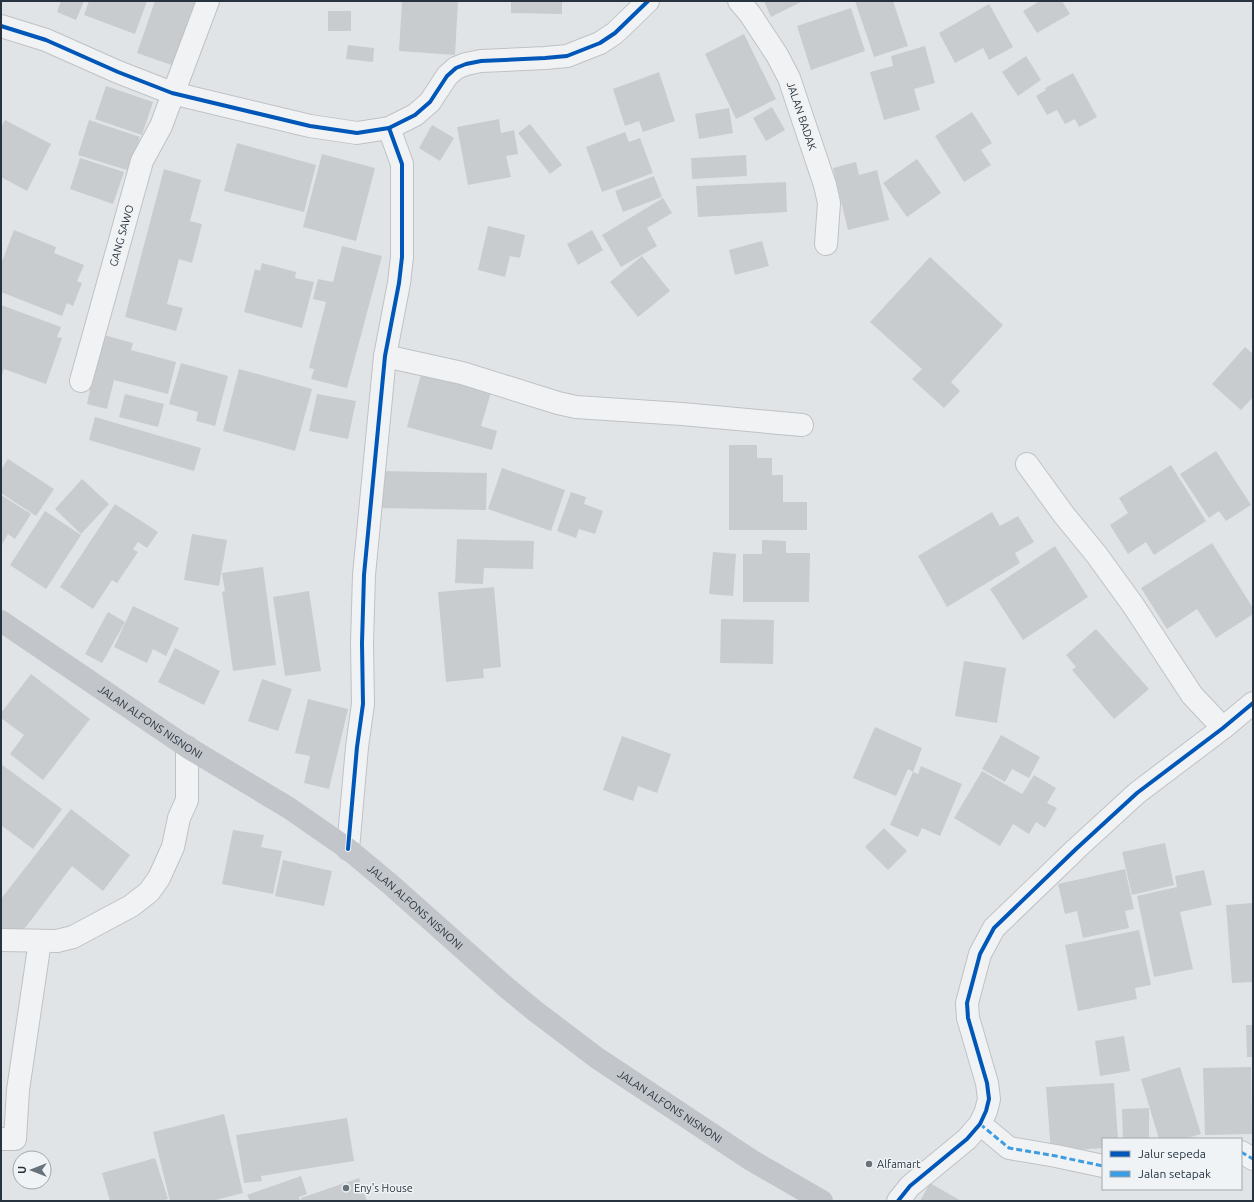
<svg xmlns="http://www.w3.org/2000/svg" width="1254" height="1202" font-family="Ubuntu,sans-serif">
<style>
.building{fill:#c9cccf}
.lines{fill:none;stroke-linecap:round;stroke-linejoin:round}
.minor-casing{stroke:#bfc2c5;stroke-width:24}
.tertiary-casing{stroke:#bfc2c5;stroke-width:24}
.minor{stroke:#f1f2f3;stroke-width:22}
.tertiary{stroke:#f1f2f3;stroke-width:22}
.secondary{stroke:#c2c5c9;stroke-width:22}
.quiet{stroke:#3d9de3;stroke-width:3;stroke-dasharray:6 3;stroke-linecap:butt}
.cycleway-casing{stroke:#eff3f6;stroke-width:6}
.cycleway{stroke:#0057b8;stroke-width:4}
.poi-dot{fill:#68727a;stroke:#eff3f6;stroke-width:1.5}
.labels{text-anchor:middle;stroke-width:3;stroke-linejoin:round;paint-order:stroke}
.street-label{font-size:11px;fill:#273440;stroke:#eff3f6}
.poi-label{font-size:11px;fill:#273440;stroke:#eff3f6;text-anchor:start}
</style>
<rect width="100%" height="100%" fill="#e1e4e7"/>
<g class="building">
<polygon points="61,1 84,1 76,20 57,12"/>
<polygon points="89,1 147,1 135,34 84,15"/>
<polygon points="155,1 198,1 174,66 137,53"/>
<polygon points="402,1 458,1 455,55 399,51"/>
<polygon points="511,1 562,1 562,14 511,13"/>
<polygon points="764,1 803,1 771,17"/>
<polygon points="855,1 893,1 908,46 874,57"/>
<polygon points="1040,1 1062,1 1070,14 1037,33 1023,11"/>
<polygon points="989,4 1013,47 989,60 983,48 955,63 939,33"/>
<polygon points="851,8 865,51 811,70 797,26"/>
<rect x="328" y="11" width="23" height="20"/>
<polygon points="744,34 776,99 736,119 705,54"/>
<polygon points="348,45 374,48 373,62 346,59"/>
<polygon points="925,46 935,83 914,89 920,110 884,120 870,72 893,66 891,56"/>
<polygon points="1026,56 1041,80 1018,96 1002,72"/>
<polygon points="659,72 675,121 643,132 639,121 625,126 613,89"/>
<polygon points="1073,73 1097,117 1079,127 1075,119 1065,124 1057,110 1047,115 1036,96 1046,90 1045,88"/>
<polygon points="106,86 153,102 142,135 95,119"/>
<polygon points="772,107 785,130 766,141 753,118"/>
<polygon points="729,108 733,133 699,139 695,114"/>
<polygon points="972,112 992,143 981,150 991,165 964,182 935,136"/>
<polygon points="499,119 501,133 514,130 518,154 506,156 511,177 468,185 457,127"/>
<polygon points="5,120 51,144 27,191 1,177 1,128"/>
<polygon points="89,120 140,137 130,171 78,155"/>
<polygon points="530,124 562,165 550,174 518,133"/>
<polygon points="432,125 454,138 440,161 419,148"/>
<polygon points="625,132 629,142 640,138 653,173 602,192 586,147"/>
<polygon points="237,143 316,165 304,212 224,191"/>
<polygon points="322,154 375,168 356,241 303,227"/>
<polygon points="746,155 747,176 692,179 691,158"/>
<polygon points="80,158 124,172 113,204 70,189"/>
<polygon points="917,159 941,193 907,217 883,183"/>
<polygon points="856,162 859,175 877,170 889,220 848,230 833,168"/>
<polygon points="164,169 201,180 190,221 202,224 192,263 179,259 167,304 183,308 176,331 125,317"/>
<polygon points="654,176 662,197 623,212 615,191"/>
<polygon points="786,182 787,212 698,217 696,186"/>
<polygon points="663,198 672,213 647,228 657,246 621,267 602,235"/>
<polygon points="488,226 525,235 520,258 510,256 505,277 478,270"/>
<polygon points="14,230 56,247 54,253 84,265 77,281 82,283 73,306 67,303 62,316 1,292 1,264"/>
<polygon points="592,230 603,250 578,265 567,244"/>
<polygon points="762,241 769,266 735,275 729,250"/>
<polygon points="342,246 382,256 347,388 311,379 314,369 309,368 326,302 313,299 318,279 333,282"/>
<polygon points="642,256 670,291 638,317 610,282"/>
<polygon points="930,257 1003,325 951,382 960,391 944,408 912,379 922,369 870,322"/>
<polygon points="262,263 296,272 295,278 314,282 302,328 244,312 255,269 260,271"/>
<polygon points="1,305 61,327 57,337 62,338 46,384 4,369 1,378"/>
<polygon points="97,333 133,343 131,350 176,362 168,394 114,380 107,409 87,404 90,390 82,388"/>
<polygon points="1245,347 1253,354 1253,397 1241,410 1212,384"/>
<polygon points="181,363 228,376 215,426 196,421 198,412 169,404"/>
<polygon points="239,369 312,389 295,451 223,431"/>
<polygon points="422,370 492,389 481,426 497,431 492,450 407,427"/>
<polygon points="125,394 164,404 158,427 119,417"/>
<polygon points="317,394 356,401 348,439 309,431"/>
<polygon points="95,417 201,448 194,471 89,440"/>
<polygon points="729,445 757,445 757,458 772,458 772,475 783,475 783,502 807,502 807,530 729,530"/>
<polygon points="1216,451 1251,505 1226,521 1219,511 1209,518 1180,474"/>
<polygon points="8,459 54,489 36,516 1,493 1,470"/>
<polygon points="1171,465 1206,521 1154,555 1146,542 1128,554 1110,525 1128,513 1119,498"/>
<polygon points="502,468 565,490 551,531 488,509"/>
<polygon points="379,471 487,473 486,510 378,508"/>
<polygon points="82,479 109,504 81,534 55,509"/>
<polygon points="571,492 586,497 584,504 603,511 595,534 579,529 576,538 557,531"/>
<polygon points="1,495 31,514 15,539 8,534 1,546"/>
<polygon points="115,504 158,532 147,548 138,542 133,549 138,552 117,583 112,580 93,609 60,587"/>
<polygon points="45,511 81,535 46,589 10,565"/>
<polygon points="992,512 1000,526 1018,516 1034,542 1015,553 1020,563 947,607 918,556"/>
<polygon points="192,534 227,540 219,586 184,580"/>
<polygon points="457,539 534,541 533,569 484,568 483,584 455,583"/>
<polygon points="762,540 786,541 786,553 810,553 809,602 743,602 743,554 762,554"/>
<polygon points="1212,543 1253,608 1253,614 1216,638 1197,609 1167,629 1141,588"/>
<polygon points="1055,546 1088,597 1023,640 990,589"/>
<polygon points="713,552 736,554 733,596 709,594"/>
<polygon points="263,567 276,665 233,671 222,592 225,591 222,573"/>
<polygon points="494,587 501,667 483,669 484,678 446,682 438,592"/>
<polygon points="309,591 321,671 285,676 273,597"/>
<polygon points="133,606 179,628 166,656 153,649 147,663 114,647"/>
<polygon points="108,612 125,622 102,663 85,654"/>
<polygon points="721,619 774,620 773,664 720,663"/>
<polygon points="1096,629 1149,689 1114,719 1072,670 1076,667 1066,655"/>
<polygon points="175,648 220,671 204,705 158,682"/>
<polygon points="964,661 1006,668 997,723 955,716"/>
<polygon points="31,674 90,719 43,780 10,754 24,735 1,718 1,713"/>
<polygon points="262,679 292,689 278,731 248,721"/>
<polygon points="308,699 348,709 329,789 304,783 310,756 295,753"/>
<polygon points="875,727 922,748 913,772 908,769 896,796 853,778"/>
<polygon points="1001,735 1040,757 1029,778 1012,769 1005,782 982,769"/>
<polygon points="622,736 671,754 657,793 638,786 633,801 603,790"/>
<polygon points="1,764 62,809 33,849 1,825"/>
<polygon points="921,766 962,784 940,836 922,828 918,837 890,825 913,772 918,774"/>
<polygon points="982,771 1022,794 1034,775 1056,788 1047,803 1057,808 1045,828 1036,822 1029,834 1013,824 1000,846 954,818"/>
<polygon points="71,809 130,855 103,891 72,866 16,940 1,928 1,899"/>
<polygon points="884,828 907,851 888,870 865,847"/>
<polygon points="233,830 264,835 261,847 282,851 273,894 222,884"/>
<polygon points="1165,843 1174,885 1132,895 1122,852"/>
<polygon points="283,860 332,871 324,906 275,896"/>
<polygon points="1125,869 1134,909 1125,911 1129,928 1083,938 1077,911 1065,914 1058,884"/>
<polygon points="1204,870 1212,905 1180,912 1193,969 1154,977 1137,896 1177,887 1175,876"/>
<polygon points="1253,903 1253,982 1232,983 1226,905"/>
<polygon points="1139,930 1151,985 1135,988 1137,999 1078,1011 1065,945"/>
<polygon points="1246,1025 1253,1025 1253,1057 1247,1057"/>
<polygon points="1124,1036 1130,1071 1100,1076 1095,1041"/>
<polygon points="1180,1067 1201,1134 1184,1139 1159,1139 1141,1079"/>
<polygon points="1251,1067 1252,1134 1205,1135 1203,1068"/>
<polygon points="1114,1083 1118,1139 1103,1139 1103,1148 1051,1152 1046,1087"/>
<polygon points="1149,1108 1149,1139 1123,1139 1122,1109"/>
<polygon points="224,1114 243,1193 212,1201 170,1201 153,1132"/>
<polygon points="347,1118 354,1161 261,1176 262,1181 244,1183 236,1135"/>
<polygon points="155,1158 168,1199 160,1201 110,1201 102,1173"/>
<polygon points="301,1176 307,1194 299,1197 300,1201 250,1201 247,1195"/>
<polygon points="359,1178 367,1201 301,1201 301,1198"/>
<polygon points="930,1183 961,1201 920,1201"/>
</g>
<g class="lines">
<g class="minor-casing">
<g id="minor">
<path id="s1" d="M739,1L750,14L777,55L789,78L825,185L829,203L826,244"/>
<polyline points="385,356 462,373 558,403 576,407 682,414 802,425"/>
<path id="s2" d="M81,381L142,161L161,126L208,1"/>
<polyline points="1027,464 1064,515 1096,554 1133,605 1192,695 1223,728"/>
<polyline points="348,849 357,747 363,704 362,643 364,575 385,356 399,283 402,257 402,164 389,128"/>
<polyline points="1,940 57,941 73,937 131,906 149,892 159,878 173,847 179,818 187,800 187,747"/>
<polyline points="980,1124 1009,1148 1056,1156 1103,1166"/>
<polyline points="1,1139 15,1139 18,1090 40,941"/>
<polyline points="1241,1152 1253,1159"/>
<polyline points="898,1201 910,1186 967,1139 980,1124 986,1111 989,1099 987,1083 968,1018 967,1003 980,954 994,928 1076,849 1137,793 1223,728 1253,703"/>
</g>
</g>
<g class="tertiary-casing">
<polyline id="tertiary" points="1,26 46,40 118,72 172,93 310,126 357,133 389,128 415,115 430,102 447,76 456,68 466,64 481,61 545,58 567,56 600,43 615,33 648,1"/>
</g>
<use href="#minor" class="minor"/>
<use href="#tertiary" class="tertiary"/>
<path class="secondary" id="s3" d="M1,621L187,747L289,808L348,849L390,884L507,988L535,1011L597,1058L751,1160L822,1201"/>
<g class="quiet">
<polyline points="980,1124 1009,1148 1056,1156 1103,1166"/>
<polyline points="1241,1152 1253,1159"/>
</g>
<g class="cycleway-casing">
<g id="cycleway">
<polyline points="1,26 46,40 118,72 172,93 310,126 357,133 389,128 415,115 430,102 447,76 456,68 466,64 481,61 545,58 567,56 600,43 615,33 648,1"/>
<polyline points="348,849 357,747 363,704 362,643 364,575 385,356 399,283 402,257 402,164 389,128"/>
<polyline points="898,1201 910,1186 967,1139 980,1124 986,1111 989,1099 987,1083 968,1018 967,1003 980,954 994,928 1076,849 1137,793 1223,728 1253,703"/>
</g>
</g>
<use href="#cycleway" class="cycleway"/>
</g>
<g class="poi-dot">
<circle cx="869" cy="1164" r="4"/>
<circle cx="346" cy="1188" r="4"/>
</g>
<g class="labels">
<g class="street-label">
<text dy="4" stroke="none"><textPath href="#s1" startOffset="132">JALAN BADAK</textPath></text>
<text dy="4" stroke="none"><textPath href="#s2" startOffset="151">GANG SAWO</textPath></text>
<text dy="4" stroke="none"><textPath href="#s3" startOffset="180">JALAN ALFONS NISNONI</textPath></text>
<text dy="4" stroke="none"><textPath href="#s3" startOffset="504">JALAN ALFONS NISNONI</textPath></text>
<text dy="4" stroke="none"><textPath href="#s3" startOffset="828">JALAN ALFONS NISNONI</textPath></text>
</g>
<g class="poi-label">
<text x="877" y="1168">Alfamart</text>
<text x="354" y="1192">Eny's House</text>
</g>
</g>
<rect width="1254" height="1202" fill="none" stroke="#273440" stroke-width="4"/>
<rect x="1102" y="1138" width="140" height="52" fill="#eff3f6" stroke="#9fa7ad"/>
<rect x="1110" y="1151" width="20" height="6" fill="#0057b8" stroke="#9fa7ad"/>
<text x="1138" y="1158" font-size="12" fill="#273440">Jalur sepeda</text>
<rect x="1110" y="1171" width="20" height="6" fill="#3d9de3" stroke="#9fa7ad"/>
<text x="1138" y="1178" font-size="12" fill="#273440">Jalan setapak</text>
<g transform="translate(32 1170) rotate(270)"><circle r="19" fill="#eff3f6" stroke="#9fa7ad"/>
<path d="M0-3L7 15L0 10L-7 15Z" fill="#68727a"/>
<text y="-6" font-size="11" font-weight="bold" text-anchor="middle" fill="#273440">U</text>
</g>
</svg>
